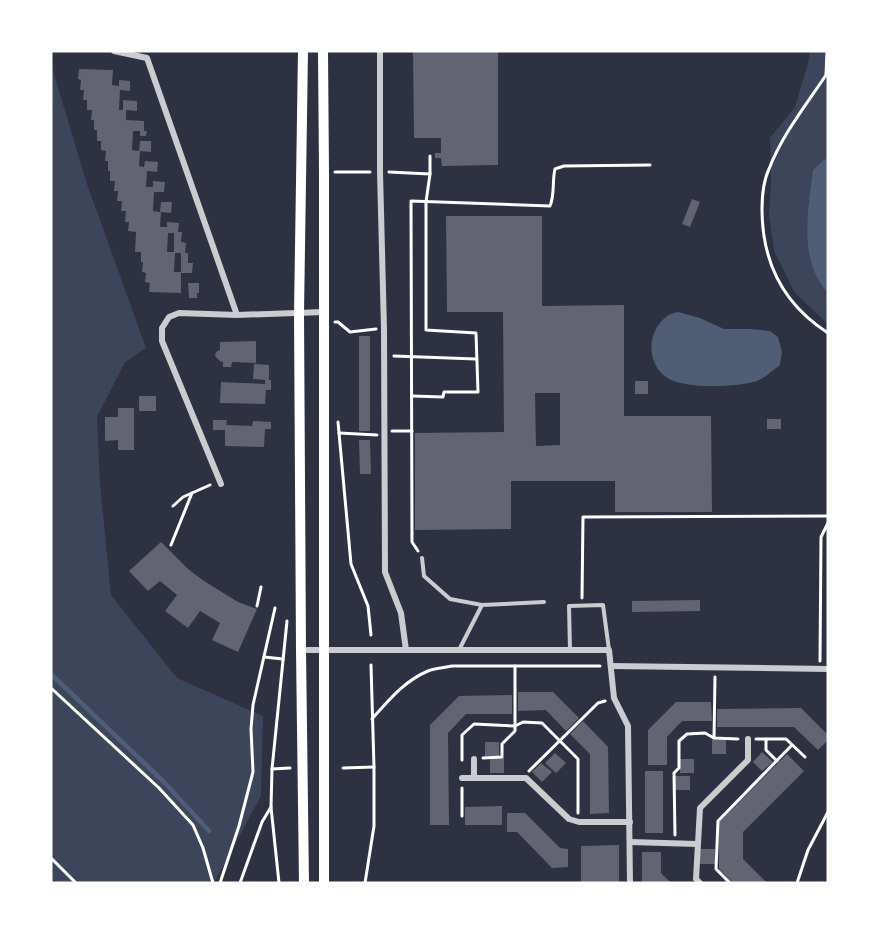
<svg xmlns="http://www.w3.org/2000/svg" width="879" height="934" font-family="Jost,sans-serif">
<style>
.green{fill:#3c4559}
.water{fill:#4f5d75}
.lines{fill:none;stroke-linecap:round;stroke-linejoin:round}
.stream{stroke:#4f5d75;stroke-width:4.5}
.building{fill:#626471;fill-rule:evenodd}
.path{stroke:#fff;stroke-width:3}
.service{stroke:#caccd0;stroke-width:4}
.minor{stroke:#caccd0;stroke-width:6}
.secondary{stroke:#fff;stroke-width:10}
</style>
<rect width="100%" height="100%" fill="#2d3142"/>
<g class="green">
<polygon points="810,51 828,51 828,160 825,159 826,292 828,293 828,324 795,293 774,251 769,215 771,182 770,138 795,107 808,63"/>
<polygon points="51,64 87,184 146,348 125,362 97,417 100,484 111,595 177,678 263,716 261,796 214,883 51,883"/>
</g>
<g class="water">
<path d="M825,159L828,160V293C798,260 808,211 813,170Z"/>
<path d="M678,312L700,318L724,329H751L770,331L778,337L782,352L780,365C773,370 765,378 757,381C738,387 683,390 666,377C646,363 647,332 666,317C669,314 674,313 678,312Z"/>
</g>
<g class="lines">
<polyline class="stream" points="51,674 165,783 209,831"/>
</g>
<g class="building">
<polygon points="413,51 498,51 498,165 442,166 441,158 435,158 435,153 441,153 441,138 414,138"/>
<path d="M79,69L113,70L112,85L119,86V80L130,81V91L120,90L119,110H123V100L137,101V111L126,110V120L144,121V131H147L146,136H140V131H133L132,150L139,151L140,141H151V152L140,151L139,166L144,167L145,161L158,162L157,172L147,171L146,187H153V181L165,182L164,192H154L153,211L160,212L161,202H172L171,213L161,212L160,227H167V222L179,223L178,232H182L181,242L186,243L185,253H188V263H193L192,273H181V293L149,292L150,283L145,282L146,273L142,272L143,262H141V252H135L136,232L128,231L129,222H125L126,211H121L122,201H117L118,191H114L115,181H110V171H108V161H105L106,151L101,150V141H97V130H94V120H91L92,110H87V100H83L84,90H80L81,80L78,79ZM168,233H174V252H167ZM175,253H181V272H174Z"/>
<polygon points="692,199 700,202 690,227 682,224"/>
<path d="M446,216H542V306L624,305V416H711L712,512H615V481H511V529L415,530V433L504,432L503,312H447ZM535,393H560V445L536,446Z"/>
<polygon points="188,283 199,283 199,293 197,293 197,298 189,298"/>
<rect x="359" y="336" width="11" height="95"/>
<polygon points="256,341 256,363 232,362 231,367 223,367 223,362 220,361 215,356 216,352 220,350 220,342"/>
<polygon points="254,364 269,365 269,380 271,380 271,390 266,390 265,404 220,403 221,382 265,384 265,380 253,379"/>
<rect x="635" y="381" width="13" height="13"/>
<rect x="139" y="396" width="17" height="15"/>
<polygon points="118,408 134,408 134,450 118,450 118,440 105,441 105,417 118,417"/>
<rect x="767" y="419" width="14" height="10"/>
<polygon points="213,420 227,420 226,425 252,426 253,421 271,422 271,429 265,429 264,447 225,446 225,430 213,430"/>
<polygon points="359,440 370,440 371,474 360,474"/>
<polygon points="161,542 188,569 204,581 238,602 257,609 238,652 212,640 220,623 200,611 188,628 165,611 177,595 160,581 148,591 129,571"/>
<polygon points="700,600 700,611 632,612 632,601"/>
<polygon points="518,692 553,692 579,718 566,731 546,710 518,711"/>
<polygon points="512,695 512,714 466,714 448,733 449,825 430,825 430,725 459,696"/>
<polygon points="676,702 711,702 712,721 682,721 667,737 667,765 648,765 648,730"/>
<polygon points="801,708 828,735 828,740 818,750 794,727 717,727 717,709"/>
<polygon points="583,721 608,747 609,813 590,814 590,754 570,734"/>
<rect x="712" y="740" width="14" height="14"/>
<rect x="485" y="742" width="14" height="14"/>
<polygon points="762,752 773,762 762,771 753,762"/>
<polygon points="555,753 566,763 556,773 545,763"/>
<polygon points="787,754 804,771 743,832 743,859 767,883 733,883 719,869 719,822"/>
<rect x="490" y="758" width="14" height="15"/>
<rect x="680" y="759" width="14" height="14"/>
<polygon points="541,763 552,772 542,782 532,772"/>
<rect x="645" y="771" width="18" height="62"/>
<rect x="675" y="776" width="15" height="14"/>
<polygon points="502,806 502,825 465,825 465,807"/>
<polygon points="507,813 525,813 560,848 568,849 568,867 552,868 517,832 507,832"/>
<polygon points="619,845 619,883 581,883 581,846"/>
<rect x="700" y="849" width="15" height="15"/>
<polygon points="642,852 661,852 661,873 671,883 642,882"/>
</g>
<g class="lines">
<g class="path">
<polyline points="826,75 827,51"/>
<path d="M828,75H826C806,105 782,135 769,169C763,182 762,195 762,209C762,262 783,304 828,333"/>
<polyline points="335,172 370,172"/>
<polyline points="389,172 430,174"/>
<polyline points="335,322 338,322 350,332 376,329"/>
<polyline points="394,356 476,359"/>
<polyline points="412,396 443,397 444,392 478,392 476,333 426,330 426,202 430,174 430,156"/>
<polyline points="338,422 351,564 368,606 371,635"/>
<polyline points="392,431 412,431"/>
<polyline points="339,433 377,435"/>
<polyline points="173,506 183,497 210,485"/>
<polyline points="171,545 192,493"/>
<path d="M418,551L412,542L411,201L550,206C555,194 552,181 555,169L564,166L650,165"/>
<polyline points="582,598 583,517 828,516"/>
<polyline points="257,606 261,587"/>
<polyline points="264,657 283,659"/>
<polyline points="820,661 821,537 828,523"/>
<polyline points="51,688 159,788 193,825 203,848 213,883"/>
<path d="M372,719C388,701 404,681 428,671C435,668 444,668 452,666H600"/>
<polyline points="714,738 715,677"/>
<polyline points="756,739 786,739 805,757"/>
<polyline points="766,739 766,750 777,761"/>
<polyline points="483,758 502,757 502,744 515,731 515,666"/>
<polyline points="462,760 462,735 474,724 515,726 523,722 542,723 578,759 578,813"/>
<polyline points="343,768 374,767"/>
<polyline points="272,769 290,768"/>
<polyline points="529,771 598,703 605,701"/>
<polyline points="462,816 462,788"/>
<polyline points="675,835 674,773 679,768 679,741 687,734 705,733 714,738 738,739"/>
<polyline points="51,858 76,883"/>
<polyline points="220,883 239,826 253,772 251,729 253,705 275,608"/>
<polyline points="240,883 262,822 271,807"/>
<polyline points="279,883 271,807 272,769 287,621"/>
<polyline points="365,883 374,826 374,767 371,665"/>
<polyline points="730,883 716,869 718,821 792,745"/>
<polyline points="797,883 808,850 828,812"/>
</g>
<g class="service">
<polyline points="422,558 424,576 450,599 482,605 544,602"/>
<polyline points="459,650 482,605"/>
<polyline points="570,650 569,606 603,605 609,650"/>
</g>
<g class="minor">
<polyline points="114,51 147,58 237,315"/>
<polyline points="380,51 380,172 384,329 385,572 401,613 406,650"/>
<polyline points="221,484 162,341 162,328 169,317 179,313 237,315 324,312"/>
<polyline points="301,650 609,650 614,698 628,726 630,883"/>
<polyline points="611,666 828,669"/>
<polyline points="462,778 526,778 569,819 579,822 630,822"/>
<polyline points="474,778 474,759"/>
<polyline points="630,842 697,844"/>
<polyline points="700,883 696,879 700,808 748,760 748,739"/>
</g>
<g class="secondary">
<polyline points="303,51 299,313 301,650 304,883"/>
<polyline points="323,51 324,172 324,883"/>
</g>
</g>
<rect width="879" height="934" fill="none" stroke="#ffffff" stroke-width="105"/>
</svg>
